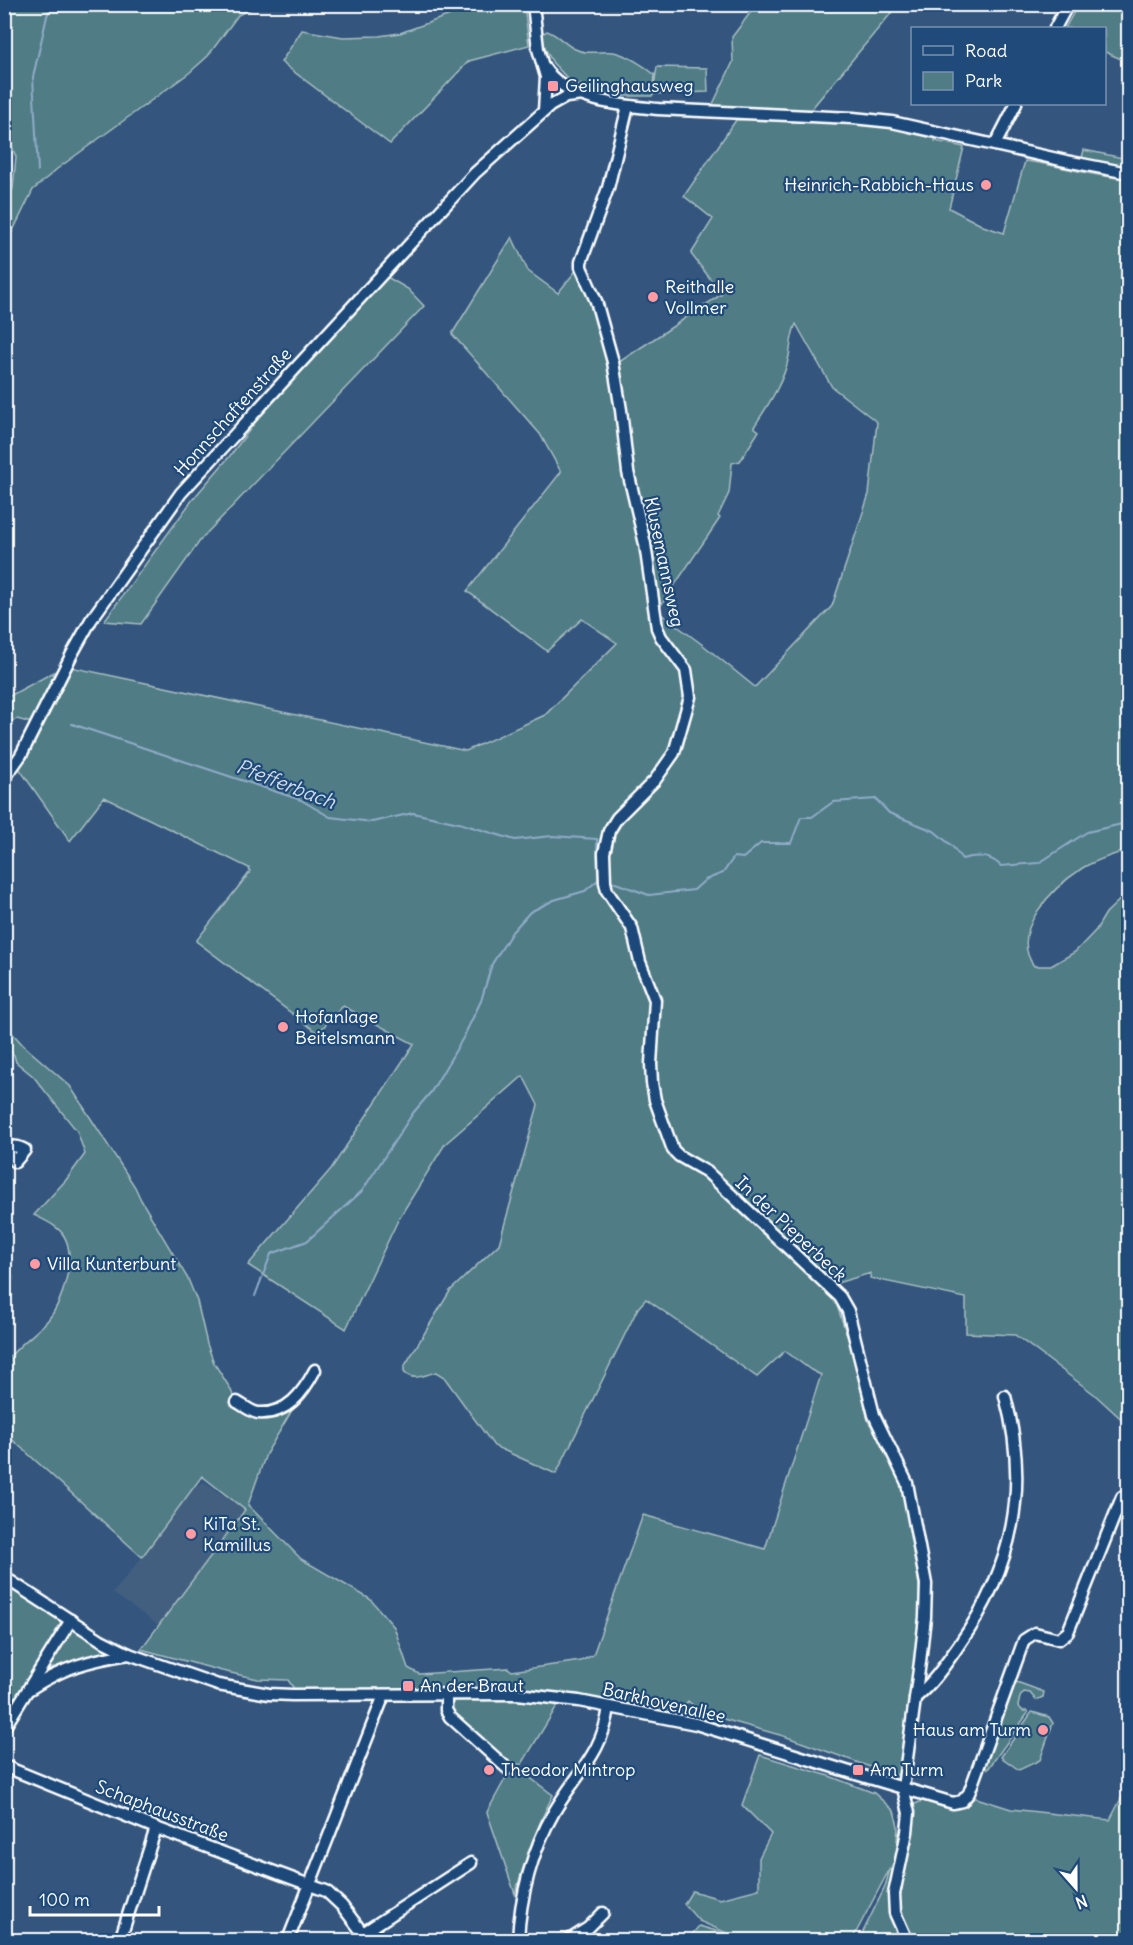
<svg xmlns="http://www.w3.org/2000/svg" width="1133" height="1945" font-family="Delius,sans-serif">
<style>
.built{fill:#435e80}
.green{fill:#507c85;stroke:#a8bec2;stroke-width:1.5;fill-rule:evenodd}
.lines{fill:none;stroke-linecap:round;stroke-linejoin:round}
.stream{stroke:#90adc8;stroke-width:2}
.minor-casing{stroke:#fff;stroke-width:15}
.minor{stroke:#1f4a7a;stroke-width:10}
.poi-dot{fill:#ff9aa2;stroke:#1f4a7a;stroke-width:2}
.labels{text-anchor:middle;stroke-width:4.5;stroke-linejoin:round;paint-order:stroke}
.poi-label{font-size:18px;fill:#fff;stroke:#1f4a7a;text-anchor:start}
.street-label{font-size:18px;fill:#fff;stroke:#1f4a7a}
.water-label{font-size:20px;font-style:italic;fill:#d1dde8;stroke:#1f4a7a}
</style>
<rect width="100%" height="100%" fill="#34567e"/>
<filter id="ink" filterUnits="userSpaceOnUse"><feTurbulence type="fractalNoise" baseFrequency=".0167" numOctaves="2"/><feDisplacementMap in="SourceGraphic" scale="12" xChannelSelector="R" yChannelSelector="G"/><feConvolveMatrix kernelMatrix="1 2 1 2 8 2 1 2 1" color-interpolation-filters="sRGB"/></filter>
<g filter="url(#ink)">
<polygon class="built" points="204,1482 245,1510 161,1627 113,1593 142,1557 168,1512 182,1497"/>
<g class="green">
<polygon points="5,4 253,4 253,8 238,15 208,56 189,73 57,169 33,190 5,247 5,206 13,188 16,157 7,133 5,130"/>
<polygon points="478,5 524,5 529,45 469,61 390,144 281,62 302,30 343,37 379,36 400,33"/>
<polygon points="756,5 898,5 813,107 810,115 712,106 733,62 732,37"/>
<polygon points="1078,5 1128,5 1128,62 1105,52 1104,28 1065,28"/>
<path d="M547,31C560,36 564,44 575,49C586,55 600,51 613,52C626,54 645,66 655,75L654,86L657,67L707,68L708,92L653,94L652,96H619L571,82L553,63L545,48L542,34Z"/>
<path d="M812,117L853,118L938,134L935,141L964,147L949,208L983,226L1004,233L1025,161C1060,165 1093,177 1128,179V850C1113,855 1095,860 1081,869C1054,887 1008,931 1034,966H1051L1075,952L1096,930L1106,913L1128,892V1425L1094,1394L1015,1335L966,1333V1298L870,1278L871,1273L830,1285L853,1353L868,1421L900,1473L914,1550L919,1586L920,1620L903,1771L897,1775L886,1771L884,1772L787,1737L702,1713L688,1701L676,1717L559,1699L557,1706L522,1764L506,1765L451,1716L447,1696L297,1693L288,1680L258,1679L222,1671L141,1649L245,1510L202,1476L142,1557L5,1433V1363C16,1346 35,1335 48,1320C62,1303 77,1257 64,1236C58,1226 44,1220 34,1215L66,1180L85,1154L77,1131L33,1076L16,1062L14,1055L5,1046V1025L23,1045L70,1086L135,1187L141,1200L188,1279L197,1301L207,1344L214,1363L230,1388L236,1402L252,1411L294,1407L266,1454L248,1505L301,1559L370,1599L394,1627L408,1668L419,1674L508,1668L512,1671L581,1661L593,1655L643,1515L765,1549L821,1375L811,1370L785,1351L757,1377L646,1299L638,1308L556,1474L494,1446L444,1377L436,1372C425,1375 412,1382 404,1372V1367L450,1291L499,1244L538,1105L523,1076L445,1144L399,1218L346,1329L248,1265L331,1169L414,1044L343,1006L318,1033L196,941L250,872L249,868L104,797L70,841L16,764L66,666L466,751L545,715L617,643L582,619L547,651L467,591L561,472L540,434L452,334L512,237L528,271L558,293L578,268L599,322L613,366L722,294L691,254L713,219L684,196L736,120ZM796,324L832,387L877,422L869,494L832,606L755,687L703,645L657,611L720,518L718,516L729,493L732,463L740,461L759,431L754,427C768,405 784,382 789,356C791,345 791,334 796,324Z"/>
<polygon points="1084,150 1128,159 1128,172 1081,162"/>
<polygon points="387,277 408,289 424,306 202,538 141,624 104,621 193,499 229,457 264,411"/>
<polygon points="65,666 35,724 17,719 5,724 4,699"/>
<path d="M5,1577L117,1650C95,1656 52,1664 35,1677C24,1686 13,1708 5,1720Z"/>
<polygon points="1014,1681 1044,1692 1043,1697 1036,1700 1030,1693 1024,1692 1020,1697 1018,1706 1023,1711 1027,1711 1028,1713 988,1769 984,1767"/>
<polygon points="1032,1712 1049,1717 1053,1723 1040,1760 1019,1770 1001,1757"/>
<polygon points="760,1755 829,1776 874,1793 894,1811 898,1826 897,1841 903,1818 901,1810 922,1801 958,1809 969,1804 973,1797 1011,1809 1110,1820 1128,1785 1128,1940 859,1940 885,1887 890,1868 852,1940 743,1940 699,1921 684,1904 692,1891 720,1899 759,1889 759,1858 771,1834 742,1805"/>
<path d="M517,1768L553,1795C536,1828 525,1859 515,1894L487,1812L509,1772Z"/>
<polygon points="699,1926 723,1933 730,1940 689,1940 688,1939"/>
</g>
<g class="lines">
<g class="stream">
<polyline points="38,171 33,77 47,16 52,4"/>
<polyline points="4,714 12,711"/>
<polyline points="72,724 301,800 330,817 372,822 413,813 459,823 515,840 552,836 597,839 598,880 585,891 554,900 530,912 512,932 492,964 481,1001 463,1038 431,1092 413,1113 362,1191 307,1241 271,1254 255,1296"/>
<path d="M610,881L649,895L694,890L705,880L723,873L734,857L743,858L761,843H791L801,817H812L833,802L876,799L889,813L934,831L952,846L962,859C977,855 990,855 1001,866L1039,863L1087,832L1122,824L1128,825"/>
</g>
<g class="minor-casing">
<g id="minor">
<polyline points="533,4 538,49 546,77 544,111"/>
<polyline points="1055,28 1068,4"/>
<path d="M543,66C567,102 618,105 658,109L853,118L892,122L1066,161L1128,173"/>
<polyline points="628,106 608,188 581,262 581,267 596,301 613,362 621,410 628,472 645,544 657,628 661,637 686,670 690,697 674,753 655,780 617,818 609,831 604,853 605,882 607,891 632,928 640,962 655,1000 651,1064 652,1083 655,1100 673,1150 679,1156 707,1172 840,1297 848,1311 874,1415 907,1483 926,1584 925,1617 920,1662 903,1788 909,1813 907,1832 894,1894 895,1913 907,1940"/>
<polyline points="995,145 1016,104"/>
<polyline points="4,779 21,755 72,654 91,620 181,493 475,173 550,106 566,97 583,95"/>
<path d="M4,1149L15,1162L25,1150C18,1146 13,1145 6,1150"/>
<polyline points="4,1273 6,1278 4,1280"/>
<path d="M237,1402C243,1405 251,1412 258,1413C287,1415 303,1393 315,1370"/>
<polyline points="4,1577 101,1640 129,1654 218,1685 269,1694 292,1695 517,1694 579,1701 696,1724 856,1774 953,1803 962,1801 969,1793 1024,1640 1035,1633 1059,1639 1068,1632 1122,1497"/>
<path d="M30,1689C64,1667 90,1660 129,1654"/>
<polyline points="446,1695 446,1710 450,1717 508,1769"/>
<path d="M915,1698C933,1683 945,1665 959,1645C1013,1568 1030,1488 1005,1396"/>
<polyline points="4,1728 71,1620"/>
<polyline points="4,1766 156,1828 326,1891 342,1906 368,1940"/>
<polyline points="363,1933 471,1863"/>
<polyline points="120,1940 156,1828"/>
<polyline points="288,1940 384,1695"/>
<path d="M518,1940C520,1897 532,1850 554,1812C576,1774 603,1753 609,1707"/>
<polyline points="569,1940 588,1928 603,1913"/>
</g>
</g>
<use href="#minor" class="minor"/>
</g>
</g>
<g class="poi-dot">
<rect x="547" y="80" width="12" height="12" rx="3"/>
<circle cx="986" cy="185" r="6"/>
<circle cx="653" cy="297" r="6"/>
<circle cx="283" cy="1027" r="6"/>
<circle cx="35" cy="1264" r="6"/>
<circle cx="191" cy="1534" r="6"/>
<rect x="402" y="1680" width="12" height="12" rx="3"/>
<circle cx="1043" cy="1730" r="6"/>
<circle cx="489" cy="1770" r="6"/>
<rect x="852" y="1764" width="12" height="12" rx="3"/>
</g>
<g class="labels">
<g class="poi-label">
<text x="565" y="92">Geilinghausweg</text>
<text x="974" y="191" text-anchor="end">Heinrich-Rabbich-Haus</text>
<text x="665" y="293">Reithalle<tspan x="665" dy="21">Vollmer</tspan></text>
<text x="295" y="1023">Hofanlage<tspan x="295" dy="21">Beitelsmann</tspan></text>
<text x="47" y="1270">Villa Kunterbunt</text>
<text x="203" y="1530">KiTa St.<tspan x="203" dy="21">Kamillus</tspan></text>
<text x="420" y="1692">An der Braut</text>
<text x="1031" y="1736" text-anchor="end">Haus am Turm</text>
<text x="501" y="1776">Theodor Mintrop</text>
<text x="870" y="1776">Am Turm</text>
</g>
<g class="street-label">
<text transform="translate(233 412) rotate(-48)" y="6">Honnschaftenstraße</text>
<text transform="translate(664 562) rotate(78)" y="6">Klusemannsweg</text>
<text transform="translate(791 1229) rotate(43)" y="6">In der Pieperbeck</text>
<text transform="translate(664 1703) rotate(13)" y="6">Barkhovenallee</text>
<text transform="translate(162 1811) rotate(21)" y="6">Schaphausstraße</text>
</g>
<g class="water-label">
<text transform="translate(286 784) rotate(21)" y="7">Pfefferbach</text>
</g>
</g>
<rect width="1133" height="1945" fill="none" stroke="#1f4a7a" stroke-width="24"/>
<rect x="12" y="12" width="1109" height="1921" fill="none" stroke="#fff" stroke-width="2" filter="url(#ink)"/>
<rect x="911" y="27" width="195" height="78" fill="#1f4a7a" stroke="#7992af" stroke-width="1.5"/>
<rect x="923" y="46" width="30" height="9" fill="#1f4a7a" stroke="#7992af" stroke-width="1.5"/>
<text x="965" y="57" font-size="18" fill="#ffffff">Road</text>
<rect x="923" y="72" width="30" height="18" fill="#507c85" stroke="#7992af" stroke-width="1.5"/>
<text x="965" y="87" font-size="18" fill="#ffffff">Park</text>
<g transform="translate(1076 1888) rotate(159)" stroke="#1f4a7a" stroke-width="4.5" paint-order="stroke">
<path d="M0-4.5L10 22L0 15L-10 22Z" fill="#ffffff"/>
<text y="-9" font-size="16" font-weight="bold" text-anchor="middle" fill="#ffffff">N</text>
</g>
<path d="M30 1906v9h129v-9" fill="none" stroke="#ffffff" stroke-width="3"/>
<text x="39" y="1906" font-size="18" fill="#ffffff" stroke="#1f4a7a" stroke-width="4.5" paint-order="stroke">100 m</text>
</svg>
